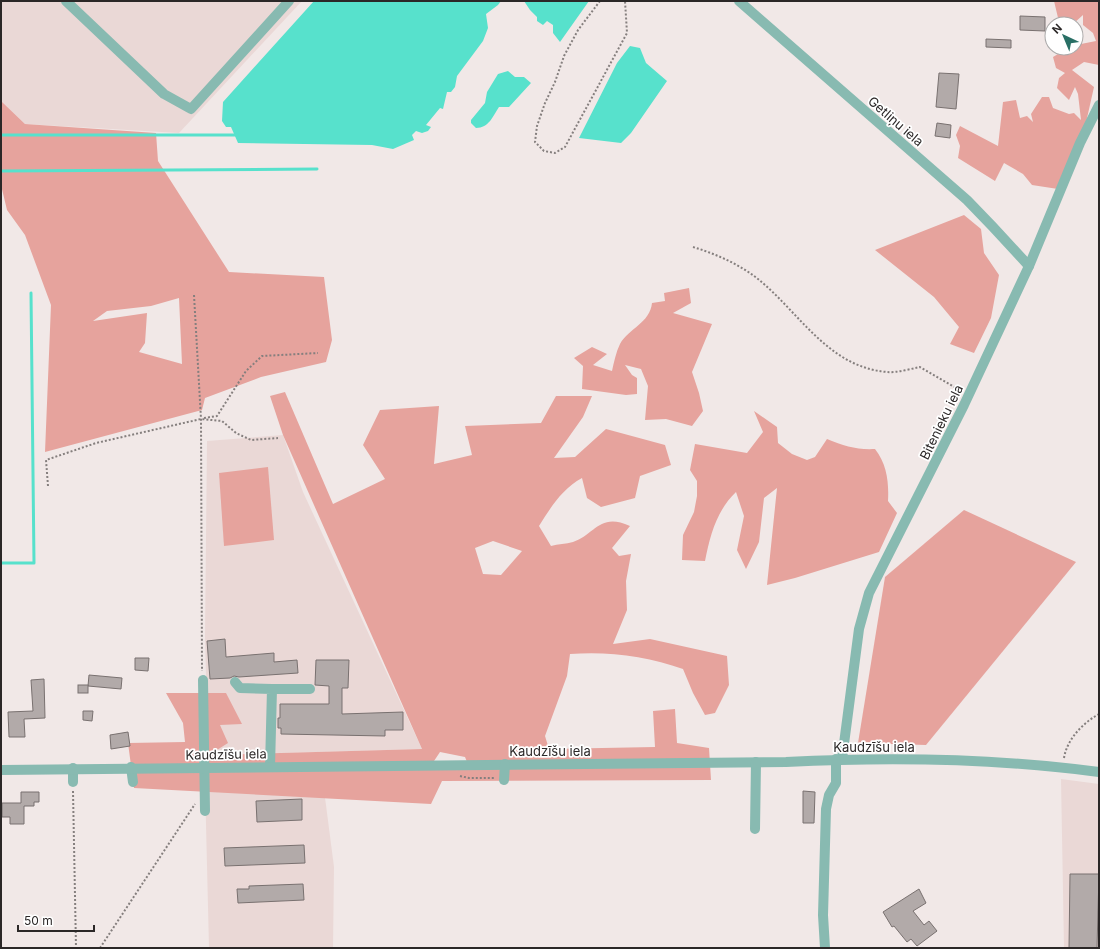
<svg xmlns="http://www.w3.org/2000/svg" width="1100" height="949" font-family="Inter,sans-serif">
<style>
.built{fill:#ead8d6}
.green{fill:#e6a39d;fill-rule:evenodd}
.water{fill:#57e1cc}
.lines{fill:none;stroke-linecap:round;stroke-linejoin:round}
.stream{stroke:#57e1cc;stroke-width:3}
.building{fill:#b2aaa9;stroke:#797170}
.path{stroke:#857f7e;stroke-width:2;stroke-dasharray:2 2;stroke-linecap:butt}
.minor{stroke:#88bab1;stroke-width:10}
.labels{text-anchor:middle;stroke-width:3.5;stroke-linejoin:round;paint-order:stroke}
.street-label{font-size:13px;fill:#2b2727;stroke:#fff}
</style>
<rect width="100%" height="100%" fill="#f1e8e7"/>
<g class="built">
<polygon points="1,1 302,1 179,133 25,124 1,101"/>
<polygon points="283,435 303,492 422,749 208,755 205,637 207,441"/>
<polygon points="1061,779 1099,784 1099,948 1064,948"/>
<polygon points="323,782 334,867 333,948 209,948 205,783"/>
</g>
<g class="green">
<polygon points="1054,1 1099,1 1099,65 1084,62 1072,70 1094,87 1085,127 1058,189 1032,185 1023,174 1004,163 995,181 958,158 960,146 956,135 960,126 998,146 1003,102 1016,100 1020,118 1027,116 1033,122 1031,114 1042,97 1049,97 1053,108 1069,114 1074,113 1081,120 1078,94 1075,87 1069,100 1057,88 1059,78 1065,73 1056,68 1053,57 1068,48 1076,48 1076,45 1096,41 1093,33 1083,25 1083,15 1073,24 1064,24 1059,22"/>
<path d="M1,101L25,124L156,133L158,161L229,272L324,277L332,340L326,362L261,377L205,398L202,410L45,452L51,305L25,235L7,210L1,185ZM179,298L182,364L139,352L145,343L147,313L93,321L107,311L151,306Z"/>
<polygon points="964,215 981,229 984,253 999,275 991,318 974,353 950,344 959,327 934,297 875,250"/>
<path d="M689,288L691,303L673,313L712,324L692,372L699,393L703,411L692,426L666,419L645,420L648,386L641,369L625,365L632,375L637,378V394L626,395L582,389L583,366L574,358L592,347L607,354L593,365L612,371C614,362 616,352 620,344C629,328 650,323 652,303L665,301L664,293Z"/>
<path d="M285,392L333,504L385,479L363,445L380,410L439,406L434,464L472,455L465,426L541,423L556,396H592L583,417L554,458L575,457L606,429L665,445L671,465L640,476L635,498L601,507L587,498L582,478C562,489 551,507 539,526L551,546C558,544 566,544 573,542C595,535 599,512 630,526L612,548L619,556L631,554L626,581L627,610L613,644L650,639L727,656L729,685L715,713L705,715L693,693L683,669C648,656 607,651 570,654L567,676L545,736L549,749L655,747L653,711L675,709L677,743L709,748L711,780L442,781L431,804L134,788L128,743L185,742L183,723L166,693H226L242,724L220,725L228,743L209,755L422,749L283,435L270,396ZM493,541L522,551L501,575L483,574L475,548ZM440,752L465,757L470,769L430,767Z"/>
<path d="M754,411L777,427L778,443L792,454L807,460L815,457L827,439C844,446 857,450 875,449C887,464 889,483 888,501L897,513L879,552L795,578L767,585L777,488L764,498L759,542L746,569L737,550L744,516L736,492C717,510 710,535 705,561L682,560L683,535L694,512L697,496V481L690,470L695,444L747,453L763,432Z"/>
<polygon points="268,467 274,540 224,546 219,473"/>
<polygon points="964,510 1076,562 926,745 858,743 885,577"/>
</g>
<g class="water">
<polygon points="314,1 501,1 498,5 486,14 488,28 483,41 457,76 455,87 451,92 447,92 443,109 440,108 426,125 431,127 428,131 422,133 416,131 412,135 414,140 393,149 372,145 238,143 231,127 226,127 222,121 223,102"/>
<polygon points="524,1 589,1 560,42 553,33 553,25 547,21 543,25 537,21 537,17 530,10"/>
<polygon points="630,46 640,48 646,63 667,81 631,133 621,143 579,138 617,63"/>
<path d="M508,71L515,77H524L531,83L509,107H499C493,116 489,128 476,128L471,123V120L485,103L487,92L498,74Z"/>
</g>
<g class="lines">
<g class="stream">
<polyline points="1,135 237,135"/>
<polyline points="1,171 317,169"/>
<polyline points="1,563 34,563 31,293"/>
</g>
</g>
<g class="building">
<polygon points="1020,16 1045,17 1045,31 1020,30"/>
<polygon points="986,39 1011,40 1011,48 986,47"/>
<polygon points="939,73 959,74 956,109 936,107"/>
<polygon points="937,123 951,125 950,138 935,136"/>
<polygon points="225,639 226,657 274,653 274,662 297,660 298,673 239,677 234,676 230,678 210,679 207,641"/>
<polygon points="135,658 149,658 148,671 135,670"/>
<polygon points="316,660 349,660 348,688 342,688 342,714 403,712 403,730 385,730 385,736 281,734 281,728 278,728 278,718 280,718 280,704 329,704 329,686 315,685"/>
<polygon points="89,675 122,678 121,689 88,686"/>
<polygon points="44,679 45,718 24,719 25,737 9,737 8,712 33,711 31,680"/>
<rect x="78" y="685" width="10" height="8"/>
<polygon points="83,711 93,711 92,721 83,720"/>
<polygon points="128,732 130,746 111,749 110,735"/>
<polygon points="803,791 815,792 814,823 803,823"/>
<polygon points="21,792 39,792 39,802 34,802 34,806 24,806 24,824 10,824 10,817 2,817 2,803 21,803"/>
<polygon points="302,799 302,820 257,822 256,801"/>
<polygon points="304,845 305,863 225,866 224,848"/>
<polygon points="1070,874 1099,874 1097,948 1069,948"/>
<polygon points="303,884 304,900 238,903 237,889 249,889 249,886"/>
<polygon points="919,889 926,903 913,911 924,925 929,921 937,931 917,946 911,939 907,942 894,926 892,927 883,912"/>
</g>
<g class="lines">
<g class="path">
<polyline points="600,1 578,30 564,56 555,82 545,103 537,126 535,142 544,151 555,153 565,147 627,33 625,1"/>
<path d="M693,247C716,254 739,264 758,279C800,313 828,367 887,372C897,373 910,369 920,367L961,391"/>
<polyline points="194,295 201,419 202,671"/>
<polyline points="204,418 217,416 246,371 262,356 318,353"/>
<polyline points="48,486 46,460 96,443 201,419 222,421 236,433 251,440 278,438"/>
<path d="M1064,758C1067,739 1083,723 1099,714"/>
<polyline points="460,776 469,778 495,778"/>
<polyline points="73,791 76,948"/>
<polyline points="100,948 195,804"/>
</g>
<g class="minor">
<polyline points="66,1 164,94 191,109 289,1"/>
<polyline points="739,1 967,200 993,227 1029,266"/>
<polyline points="203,680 205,811"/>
<polyline points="235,682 240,688 272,689 270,767"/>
<polyline points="272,689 310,689"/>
<polyline points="842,759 859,629 869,593 964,405 1029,266 1080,143 1099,105"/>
<polyline points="131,767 133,782"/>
<polyline points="73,768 73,782"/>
<path d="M1,770L786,762C890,757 995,758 1099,772"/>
<polyline points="504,780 505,764"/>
<polyline points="755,829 756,762"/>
<polyline points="825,948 823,915 826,809 829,795 836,783 836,759"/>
</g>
</g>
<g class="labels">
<g class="street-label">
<text transform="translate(896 121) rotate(41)" y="5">Getliņu iela</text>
<text transform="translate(941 422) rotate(-64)" y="5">Bitenieku iela</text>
<text x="874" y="752">Kaudzīšu iela</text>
<text x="550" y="756">Kaudzīšu iela</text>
<text transform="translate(226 754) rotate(-1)" y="5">Kaudzīšu iela</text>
</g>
</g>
<rect width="1100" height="949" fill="none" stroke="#2b2727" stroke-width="4"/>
<g transform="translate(1064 36) rotate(316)"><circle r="19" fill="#ffffff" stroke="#aaa9a9"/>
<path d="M0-3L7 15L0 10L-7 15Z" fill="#296f65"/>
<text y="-6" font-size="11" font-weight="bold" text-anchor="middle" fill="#2b2727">N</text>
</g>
<path d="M18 925v6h76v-6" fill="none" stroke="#2b2727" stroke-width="2"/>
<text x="24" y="925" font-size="12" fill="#2b2727" stroke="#ffffff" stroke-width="3" paint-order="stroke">50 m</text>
</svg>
